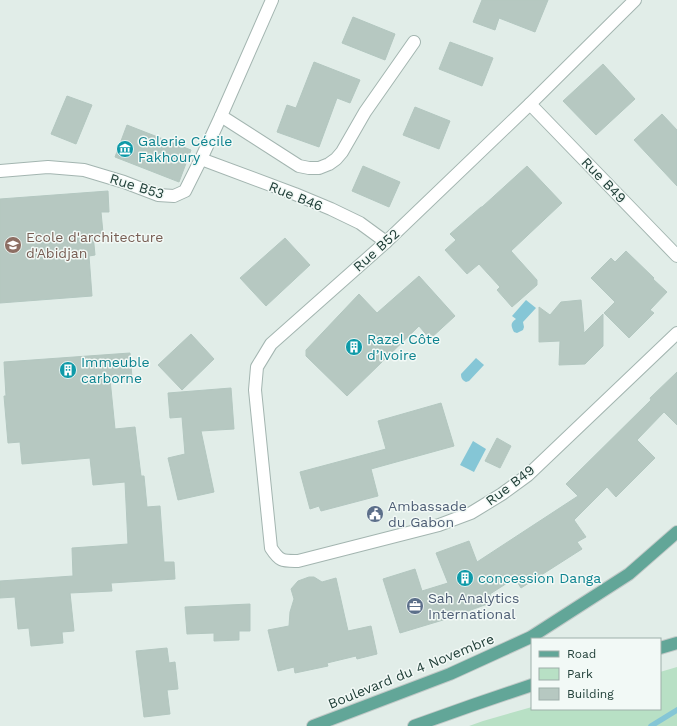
<svg xmlns="http://www.w3.org/2000/svg" width="677" height="726" font-family="'Work Sans',sans-serif">
<style>
.green{fill:#b8e0c5}
.water{fill:#85c6d6}
.lines{fill:none;stroke-linecap:round;stroke-linejoin:round}
.stream{stroke:#85c6d6;stroke-width:5.5}
.building{fill:#b6c8c1;stroke:#b3c7c0}
.street-casing{stroke:#a3b5b0;stroke-width:14}
.primary-casing{stroke:#c1c9c7;stroke-width:14}
.street{stroke:#fff;stroke-width:12}
.primary{stroke:#62a698;stroke-width:12}
.labels{text-anchor:middle;stroke-width:3;stroke-linejoin:round;paint-order:stroke}
.culture-label{font-size:14px;fill:#0d838f;stroke:#f2f9f6;text-anchor:start}
.street-label{font-size:14px;fill:#203f38;stroke:#f2f9f6}
.education-label{font-size:14px;fill:#785e54;stroke:#f2f9f6;text-anchor:start}
.service-label{font-size:14px;fill:#4e5e75;stroke:#f2f9f6;text-anchor:start}
</style>
<rect width="100%" height="100%" fill="#e1ede8"/>
<polygon class="green" points="677,667 677,726 469,726 483,721 532,707 532,709 660,709 660,672"/>
<g class="water">
<path d="M526,300L536,308L523,322L524,327L523,330L517,333L514,332C511,326 510,323 516,319L512,316Z"/>
<path d="M476,358L484,365L469,381L466,382C462,380 461,378 461,374Z"/>
<polygon points="473,441 486,449 474,472 460,465"/>
</g>
<g class="lines">
<polyline class="stream" points="651,726 677,710"/>
</g>
<g class="building">
<polygon points="482,0 548,0 535,32 499,18 495,30 473,22"/>
<polygon points="353,17 395,34 385,60 342,43"/>
<polygon points="450,42 493,58 482,86 439,69"/>
<polygon points="314,62 360,80 350,103 337,98 319,147 277,132 287,105 296,108"/>
<polygon points="603,64 635,99 596,135 563,101"/>
<polygon points="67,96 92,105 76,144 51,134"/>
<polygon points="415,107 450,121 439,149 403,135"/>
<polygon points="662,114 677,130 677,186 634,140"/>
<polygon points="127,125 191,150 179,182 115,157"/>
<polygon points="363,166 400,182 389,207 352,191"/>
<polygon points="527,166 562,203 511,251 537,280 537,285 512,307 497,290 500,287 479,264 467,274 445,250 456,240 450,234 481,207 482,207"/>
<polygon points="108,191 109,212 101,212 103,233 93,234 95,255 89,256 92,296 0,303 0,199"/>
<polygon points="285,238 310,265 266,306 240,278"/>
<polygon points="626,251 654,278 653,279 667,292 650,310 654,313 629,338 604,313 615,302 591,278 611,258 615,262"/>
<polygon points="419,276 455,316 430,339 419,326 347,396 306,356 306,350 359,294 377,313"/>
<polygon points="581,300 584,333 603,314 603,346 585,364 559,365 560,341 539,342 539,307 550,315 561,302"/>
<polygon points="191,334 214,359 182,390 158,365"/>
<polygon points="130,353 132,378 110,379 115,429 135,427 141,476 144,476 147,507 160,506 164,562 174,562 175,579 111,583 112,591 70,593 74,631 62,632 63,643 31,646 29,628 18,629 15,597 0,598 0,581 73,576 72,548 128,544 125,482 93,485 90,458 22,464 20,442 8,443 4,396 6,396 4,362"/>
<polygon points="677,372 677,425 664,412 637,440 655,458 616,497 607,487 574,520 586,537 577,542 582,549 521,588 515,578 490,594 493,602 443,620 400,633 383,579 415,569 422,591 448,583 436,553 469,541 477,562 578,496 566,484 651,400 650,398"/>
<polygon points="231,388 234,429 201,431 214,492 178,500 168,458 185,454 182,417 170,418 168,393"/>
<polygon points="441,403 454,446 371,469 378,496 321,511 319,506 310,509 300,472 386,449 378,421"/>
<polygon points="497,438 511,446 500,468 485,461"/>
<polygon points="309,577 314,577 322,582 336,578 348,631 371,626 377,654 357,659 356,656 327,663 328,666 295,673 294,667 278,671 268,630 289,626 290,612 294,599 291,589 298,581"/>
<polygon points="250,604 250,631 239,631 239,640 214,641 214,633 187,634 185,607"/>
<polygon points="167,648 169,663 175,662 178,689 167,690 170,714 144,717 136,651"/>
</g>
<g class="lines">
<g class="street-casing">
<g id="street">
<path d="M635,0L530,104L386,242L271,344L257,367L255,390L271,548C280,562 283,561 298,561L439,525L471,513L502,494L528,475L677,333"/>
<polyline points="530,104 677,256"/>
<polyline points="221,116 299,166 309,168 319,168 329,164 336,159 342,152 365,112 414,42"/>
<polyline points="201,159 295,194 331,209 360,223 386,242"/>
<polyline points="0,171 48,167 84,170 124,182 158,195 174,196 185,191 201,159 221,116 272,0"/>
</g>
</g>
<g class="primary-casing">
<g id="primary">
<polyline points="660,648 677,643"/>
<polyline points="313,726 450,674 531,637 629,574 677,532"/>
<polyline points="414,726 473,705 532,685"/>
</g>
</g>
<use href="#street" class="street"/>
<use href="#primary" class="primary"/>
</g>
<defs>
<g id="museum-disc" transform="scale(0.9)"><circle r="9.5" fill="#0f9aa8" stroke="#f2f9f6"/><path d="M0-6L6-3V-2H-6V-3ZM-5-1h2V3h-2ZM-1-1h2V3h-2ZM3-1h2V3H3ZM-6 4H6V6H-6Z" fill="#fff"/></g>
<g id="university-disc" transform="scale(0.9)"><circle r="9.5" fill="#8d6e63" stroke="#f2f9f6"/><path d="M0-5L7-2L0 1L-7-2ZM-4 1L0 2.5L4 1V4Q0 6-4 4Z" fill="#fff"/></g>
<g id="building-disc" transform="scale(0.9)"><circle r="9.5" fill="#0f9aa8" stroke="#f2f9f6"/><path d="M-4-6H4V6H1V3H-1V6H-4ZM-2.5-4.3h1.7v1.8h-1.7ZM.8-4.3h1.7v1.8H.8ZM-2.5-1h1.7V.8h-1.7ZM.8-1h1.7V.8H.8Z" fill="#fff"/></g>
<g id="civic-disc" transform="scale(0.9)"><circle r="9.5" fill="#5c6f8a" stroke="#f2f9f6"/><path d="M-.6-6.5H3V-4.5H.6V-3L4-1V1h2V6H-6V1h2V-1L-.6-3ZM-1.2 2.5V6h2.4V2.5Z" fill="#fff"/></g>
<g id="office-disc" transform="scale(0.9)"><circle r="9.5" fill="#5c6f8a" stroke="#f2f9f6"/><path d="M-6-3h4V-5.5h4V-3h4V5H-6ZM-1-4.5V-3h2v-1.5ZM-6 0V1H6V0Z" fill="#fff"/></g>
</defs>
<g fill-rule="evenodd">
<use href="#museum-disc" x="125" y="149"/>
<use href="#university-disc" x="13" y="245"/>
<use href="#building-disc" x="354" y="347"/>
<use href="#building-disc" x="68" y="370"/>
<use href="#civic-disc" x="375" y="514"/>
<use href="#building-disc" x="465" y="578"/>
<use href="#office-disc" x="415" y="606"/>
</g>
<g class="labels">
<g class="culture-label">
<text x="138" y="146">Galerie Cécile<tspan x="138" dy="16">Fakhoury</tspan></text>
<text x="367" y="344">Razel Côte<tspan x="367" dy="16">d’Ivoire</tspan></text>
<text x="81" y="367">Immeuble<tspan x="81" dy="16">carborne</tspan></text>
<text x="478" y="583">concession Danga</text>
</g>
<g class="street-label">
<text transform="translate(604 180) rotate(46)" y="5">Rue B49</text>
<text transform="translate(137 186) rotate(17)" y="5">Rue B53</text>
<text transform="translate(296 196) rotate(22)" y="5">Rue B46</text>
<text transform="translate(376 250) rotate(-42)" y="5">Rue B52</text>
<text transform="translate(510 485) rotate(-37)" y="5">Rue B49</text>
<text transform="translate(411 671) rotate(-22)" y="5">Boulevard du 4 Novembre</text>
</g>
<g class="education-label">
<text x="26" y="242">Ecole d'architecture<tspan x="26" dy="16">d'Abidjan</tspan></text>
</g>
<g class="service-label">
<text x="388" y="511">Ambassade<tspan x="388" dy="16">du Gabon</tspan></text>
<text x="428" y="603">Sah Analytics<tspan x="428" dy="16">International</tspan></text>
</g>
</g>
<rect x="531" y="638" width="130" height="72" fill="#f2f9f6" stroke="#9eafaa"/>
<rect x="539" y="651" width="20" height="6" fill="#62a698" stroke="#9eafaa"/>
<text x="567" y="658" font-size="12" fill="#203f38">Road</text>
<rect x="539" y="668" width="20" height="12" fill="#b8e0c5" stroke="#9eafaa"/>
<text x="567" y="678" font-size="12" fill="#203f38">Park</text>
<rect x="539" y="688" width="20" height="12" fill="#b6c8c1" stroke="#9eafaa"/>
<text x="567" y="698" font-size="12" fill="#203f38">Building</text>
</svg>
